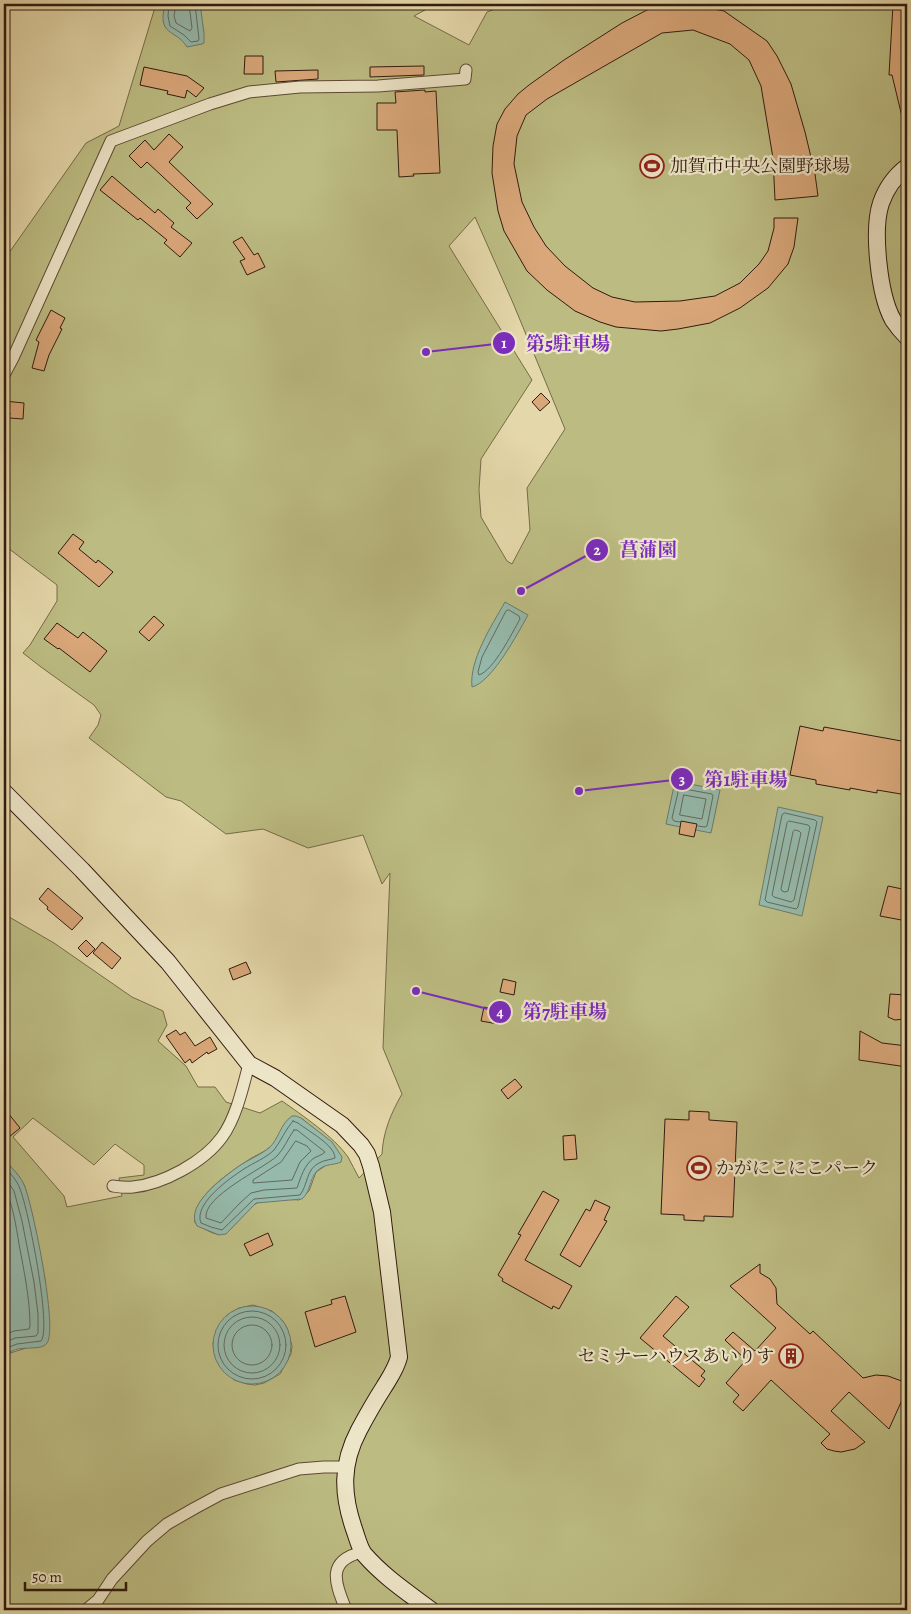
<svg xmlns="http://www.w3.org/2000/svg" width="911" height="1614" font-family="Alegreya,'Noto Serif JP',serif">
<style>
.green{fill:#bcbc82;stroke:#766b48;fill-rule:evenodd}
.water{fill:#95b9ab;stroke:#6d796c}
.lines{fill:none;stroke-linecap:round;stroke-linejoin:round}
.shore{stroke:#636a5c;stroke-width:1}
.building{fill:#d9a779;stroke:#311a0e}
.street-casing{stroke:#5e4935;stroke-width:13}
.secondary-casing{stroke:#311a0e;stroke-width:18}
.street{stroke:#ede5c7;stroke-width:11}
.secondary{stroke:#ede5c7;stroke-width:16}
.labels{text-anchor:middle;stroke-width:4.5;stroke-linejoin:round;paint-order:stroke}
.poi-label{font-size:18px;fill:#311a0e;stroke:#ede5c7;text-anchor:start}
.leader{fill:none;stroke:#7b2cbf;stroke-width:2}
.callout-dot{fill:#7b2cbf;stroke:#ede5c7;stroke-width:2}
.mark-label{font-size:15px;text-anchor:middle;font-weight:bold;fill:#fff}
.callout-label{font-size:19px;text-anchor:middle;font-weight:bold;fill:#7b2cbf;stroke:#ede5c7;stroke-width:4.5;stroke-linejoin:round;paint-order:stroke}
</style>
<rect width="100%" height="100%" fill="#e4d7a9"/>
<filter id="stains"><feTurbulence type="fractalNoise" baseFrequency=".004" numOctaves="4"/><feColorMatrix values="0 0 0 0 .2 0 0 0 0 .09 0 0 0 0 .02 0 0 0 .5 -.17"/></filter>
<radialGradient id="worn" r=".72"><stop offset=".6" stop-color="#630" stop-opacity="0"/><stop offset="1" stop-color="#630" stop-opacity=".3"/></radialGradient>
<path class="green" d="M156,4H436L414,16L469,45L487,12L508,4H907V1610H4V1355L26,1348L45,1280L33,1218L25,1187L18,1175L4,1160V914L54,943L132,997L163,1011L167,1025L158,1041L186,1066L198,1087H215L226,1102L260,1113L282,1101C302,1115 334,1137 348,1157C352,1164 355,1171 359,1178L382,1154C383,1132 391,1113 402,1094L383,1048L390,873L382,884L363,835L308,848L263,829L226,834L181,801L166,797L89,738L98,725L101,715L94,705L41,667L23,653L30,645L57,601V585L4,545V260L86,143L119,126ZM475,217L513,303L565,429L527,488L530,530L512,564L507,561L481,517L479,490L481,459L532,380L449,246ZM33,1118L94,1165L115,1144L144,1165V1175L119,1178L122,1196L67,1207L64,1196L13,1137ZM301,1118L325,1137V1166L316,1172L309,1191L299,1200C289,1199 266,1199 257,1203C253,1205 248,1210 245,1213C224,1236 224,1242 195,1223C191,1197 230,1172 250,1159C256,1155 265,1152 270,1147C280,1137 290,1128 301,1118ZM253,1305L272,1311L282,1320L287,1328L292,1346L291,1354L280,1374L264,1383L255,1385L247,1384L234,1380L215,1356L213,1343L227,1315L239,1308Z"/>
<g class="water">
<path d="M165,4H200L204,33V43L202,44L187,47C175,28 157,37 165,4Z"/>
<path d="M505,602L528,615C518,633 492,682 472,687C469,660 492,625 505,602Z"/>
<polygon points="675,781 720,790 711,833 666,824"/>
<polygon points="778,807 823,817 802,916 759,905"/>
<path d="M292,1116H296L301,1118L332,1142L342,1157L341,1162C335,1165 326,1164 321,1168C309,1174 312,1191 302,1199L256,1203L226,1234L219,1235L197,1226C184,1205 224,1177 239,1166C248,1160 260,1155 269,1148C279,1139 280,1124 292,1116Z"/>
<path d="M4,1160C12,1168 21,1176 25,1187C33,1208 58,1328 47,1343C43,1350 26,1347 18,1349C13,1350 9,1353 4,1355Z"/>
<circle cx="252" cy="1345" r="39"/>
</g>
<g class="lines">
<g class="shore">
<polyline points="169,4 168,16 170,26 184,35 191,42 198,41 199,39 195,4"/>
<polyline points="176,4 174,16 176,23 190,31 192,28 189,4"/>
<path d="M509,610L519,616L520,619C512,633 494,670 479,675L478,672L482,657L506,611Z"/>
<polygon points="684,795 706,799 702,819 680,815"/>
<polygon points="785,813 815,820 817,822 798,907 796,909 767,902 765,900 782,815"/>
<polygon points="789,821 808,825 810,827 794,900 791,902 774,897 772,895 787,823"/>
<polyline points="680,822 674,821 672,818 679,788 712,794 713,796 707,826 705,827 698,826"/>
<polygon points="795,830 799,831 801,833 788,891 785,892 782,891 781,889 793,832"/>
<path d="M293,1121L298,1123C308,1131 335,1145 335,1158C330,1160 324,1160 319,1163C306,1169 308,1185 300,1195L254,1199L222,1230L211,1227L201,1223C193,1204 230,1178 244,1169C253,1163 266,1158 274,1150C281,1141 285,1130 293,1121Z"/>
<path d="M294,1130H297L325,1152C322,1155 318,1156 314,1158C304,1165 301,1177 297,1188L264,1190L251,1193L239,1204L221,1223L206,1218C203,1196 263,1169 277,1156C284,1149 288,1138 294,1130Z"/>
<polygon points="296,1141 307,1146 311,1151 300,1162 292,1180 253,1183 253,1180 281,1162"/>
<path d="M4,1167C10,1173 17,1180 20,1189C28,1208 52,1328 41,1341L17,1344L4,1349"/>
<polyline points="4,1176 14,1191 22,1221 34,1282 38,1314 38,1333 36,1336 15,1338 4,1343"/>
<path d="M4,1187C13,1204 16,1226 19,1244C24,1271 30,1299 30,1326L29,1329L14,1331L4,1335"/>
<circle cx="252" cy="1345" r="34"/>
<circle cx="252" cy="1345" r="28"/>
<circle cx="252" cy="1345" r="20"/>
</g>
</g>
<g class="building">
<polygon points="674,4 693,5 724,11 767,41 777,56 791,84 805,132 815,174 818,196 775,200 773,158 761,86 749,60 730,44 693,30 662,33 547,99 526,115 517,136 514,164 522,202 534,227 546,246 565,266 593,288 612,297 635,302 680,301 715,296 740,283 759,264 768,251 774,228 774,218 798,218 794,247 788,264 768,288 740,308 710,323 678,329 661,331 616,327 600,322 575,311 547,290 527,271 504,231 498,211 492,173 493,146 497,124 505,109 518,94 529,85 564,60 622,23 647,10"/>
<polygon points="893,4 907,4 907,120 903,121 892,75 889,75"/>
<polygon points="245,56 263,56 263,74 244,74"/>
<polygon points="424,66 424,75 370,77 370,67"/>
<polygon points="144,67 187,76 204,88 196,97 187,90 185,98 167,94 168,91 140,85"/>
<polygon points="318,70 318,79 276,82 275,71"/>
<polygon points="425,90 425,92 436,91 440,173 413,174 414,176 399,177 397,130 377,130 377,103 396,103 395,92"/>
<polygon points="169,134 183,147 169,162 213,204 197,219 186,208 191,203 147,162 141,168 129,156 145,140 154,150"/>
<polygon points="112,176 155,213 158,209 174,223 171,227 192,243 180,257 164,243 167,240 140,218 138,220 100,190"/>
<polygon points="242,237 254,255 258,253 265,267 247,275 240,261 245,259 233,242"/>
<polygon points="51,310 65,318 60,328 62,329 49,355 44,371 32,368 39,342 36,340"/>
<polygon points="541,393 550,402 540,411 532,402"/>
<polygon points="4,401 24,403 23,419 9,418 10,413 4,413"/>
<polygon points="73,534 84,542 79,549 96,563 98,560 113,572 99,587 58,553"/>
<polygon points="154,616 164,625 149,641 139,632"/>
<polygon points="57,623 78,638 83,632 107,651 90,672 59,648 58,649 44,639"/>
<polygon points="800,726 823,731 824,727 907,742 907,795 877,790 877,793 850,788 850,790 816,784 816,780 790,775"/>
<polygon points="681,821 697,824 694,837 679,834"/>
<polygon points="888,886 907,890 907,921 880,916"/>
<polygon points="48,888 83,918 72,930 47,909 48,907 39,899"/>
<polygon points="86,940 95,949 87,957 78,948"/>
<polygon points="102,942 121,958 112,969 93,953"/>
<polygon points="246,962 251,973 233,980 229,969"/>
<polygon points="503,979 516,982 514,995 500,992"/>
<polygon points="890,994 906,995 904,1019 895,1020 888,1017"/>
<polygon points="484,1007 501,1011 498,1024 481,1021"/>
<polygon points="176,1030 180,1035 185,1032 195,1046 210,1037 217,1049 208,1054 207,1052 192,1063 190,1059 185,1063 166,1036"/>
<polygon points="860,1031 882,1043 907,1046 907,1067 859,1060"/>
<polygon points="515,1079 522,1087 508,1099 501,1090"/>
<polygon points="4,1108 20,1128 4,1141"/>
<polygon points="689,1111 709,1112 709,1120 737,1122 733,1217 704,1216 704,1221 684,1220 684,1215 661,1214 665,1119 689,1120"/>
<polygon points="575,1135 577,1159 564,1160 563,1136"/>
<polygon points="543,1191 559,1200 525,1260 572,1286 559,1309 553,1306 552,1309 502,1281 503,1279 498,1275 521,1235 518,1234"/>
<polygon points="595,1200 610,1207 604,1220 607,1221 580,1267 560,1255 586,1209 590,1211"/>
<polygon points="268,1233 273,1245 250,1256 244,1244"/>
<polygon points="760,1264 760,1273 770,1279 776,1288 777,1304 810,1334 813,1331 863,1378 876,1375 888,1376 907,1383 907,1389 889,1429 849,1392 831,1411 865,1442 855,1449 841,1452 834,1451 827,1449 821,1443 830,1434 771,1380 743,1411 733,1402 739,1395 726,1383 746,1360 725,1340 733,1332 755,1351 776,1328 730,1286"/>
<polygon points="345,1296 356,1332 315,1347 305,1312 332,1304 331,1300"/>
<polygon points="676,1296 689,1307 663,1336 705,1371 701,1376 705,1379 699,1387 640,1338"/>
</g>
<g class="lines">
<g class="street-casing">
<g id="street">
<polyline points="4,375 13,358 111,141 210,104 249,92 300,87 378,86 465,79 466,70"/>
<path d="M113,1186C120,1187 126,1188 133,1187C163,1184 204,1162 222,1137C236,1118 243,1087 249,1064"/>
<polyline points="86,1610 98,1600 112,1579 147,1541 167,1524 195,1508 221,1494 299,1469 324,1467 345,1467"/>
<path d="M346,1610C335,1582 326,1561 362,1552"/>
</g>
</g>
<g class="secondary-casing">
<g id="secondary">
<path d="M907,167C895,176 886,189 881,203C872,230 879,295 893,320C897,326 902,332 907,337"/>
<path d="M4,792L82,870L168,962L249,1064L275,1078L342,1125L361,1145L367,1154L371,1166L382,1212L399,1357C396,1369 390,1377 384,1387C375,1401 367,1415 359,1430C341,1464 342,1494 354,1529C357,1537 359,1547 364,1554C384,1577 407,1592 431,1610"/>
</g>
</g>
<use href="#street" class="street"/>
<use href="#secondary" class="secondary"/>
</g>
<defs>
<g id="stadium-ring" transform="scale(1.25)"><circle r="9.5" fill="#ede5c7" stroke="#8f2418" stroke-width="1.5"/><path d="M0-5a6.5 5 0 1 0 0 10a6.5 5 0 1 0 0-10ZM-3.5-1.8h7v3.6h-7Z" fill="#8f2418"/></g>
<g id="building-ring" transform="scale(1.25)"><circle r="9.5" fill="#ede5c7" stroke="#8f2418" stroke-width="1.5"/><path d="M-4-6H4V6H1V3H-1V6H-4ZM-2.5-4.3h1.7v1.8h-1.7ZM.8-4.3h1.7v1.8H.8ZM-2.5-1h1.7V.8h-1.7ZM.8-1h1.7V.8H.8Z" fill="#8f2418"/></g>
</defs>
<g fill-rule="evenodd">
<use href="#stadium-ring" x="652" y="166"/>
<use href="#stadium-ring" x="699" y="1168"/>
<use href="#building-ring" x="791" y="1356"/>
</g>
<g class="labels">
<g class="poi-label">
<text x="670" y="172">加賀市中央公園野球場</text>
<text x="716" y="1174">かがにこにこパーク</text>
<text x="774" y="1362" text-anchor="end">セミナーハウスあいりす</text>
</g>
</g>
<path class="leader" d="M426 352L504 343M521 591L597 550M579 791L682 779M416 991L500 1012"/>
<g class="callout-dot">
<circle cx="426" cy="352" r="5"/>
<circle cx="521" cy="591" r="5"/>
<circle cx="579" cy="791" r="5"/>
<circle cx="416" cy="991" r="5"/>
<circle cx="504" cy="343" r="12"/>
<circle cx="597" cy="550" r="12"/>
<circle cx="682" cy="779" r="12"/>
<circle cx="500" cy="1012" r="12"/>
</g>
<g class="mark-label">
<text x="504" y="348">1</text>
<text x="597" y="555">2</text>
<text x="682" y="785">3</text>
<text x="500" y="1017">4</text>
</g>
<g class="callout-label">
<text x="568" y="350">第5駐車場</text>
<text x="648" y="556">菖蒲園</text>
<text x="746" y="786">第1駐車場</text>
<text x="565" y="1018">第7駐車場</text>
</g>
<rect width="911" height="1614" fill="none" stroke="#e4d7a9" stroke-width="20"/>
<rect x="5" y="5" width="901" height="1604" fill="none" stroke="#311a0e" stroke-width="2.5"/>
<rect x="10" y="10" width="891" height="1594" fill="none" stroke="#311a0e"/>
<path d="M25 1582v8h101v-8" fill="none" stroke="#311a0e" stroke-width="2.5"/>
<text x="32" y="1582" font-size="15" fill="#311a0e" stroke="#ede5c7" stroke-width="4" paint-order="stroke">50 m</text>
<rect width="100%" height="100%" filter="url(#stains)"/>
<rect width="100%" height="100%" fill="url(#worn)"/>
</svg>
